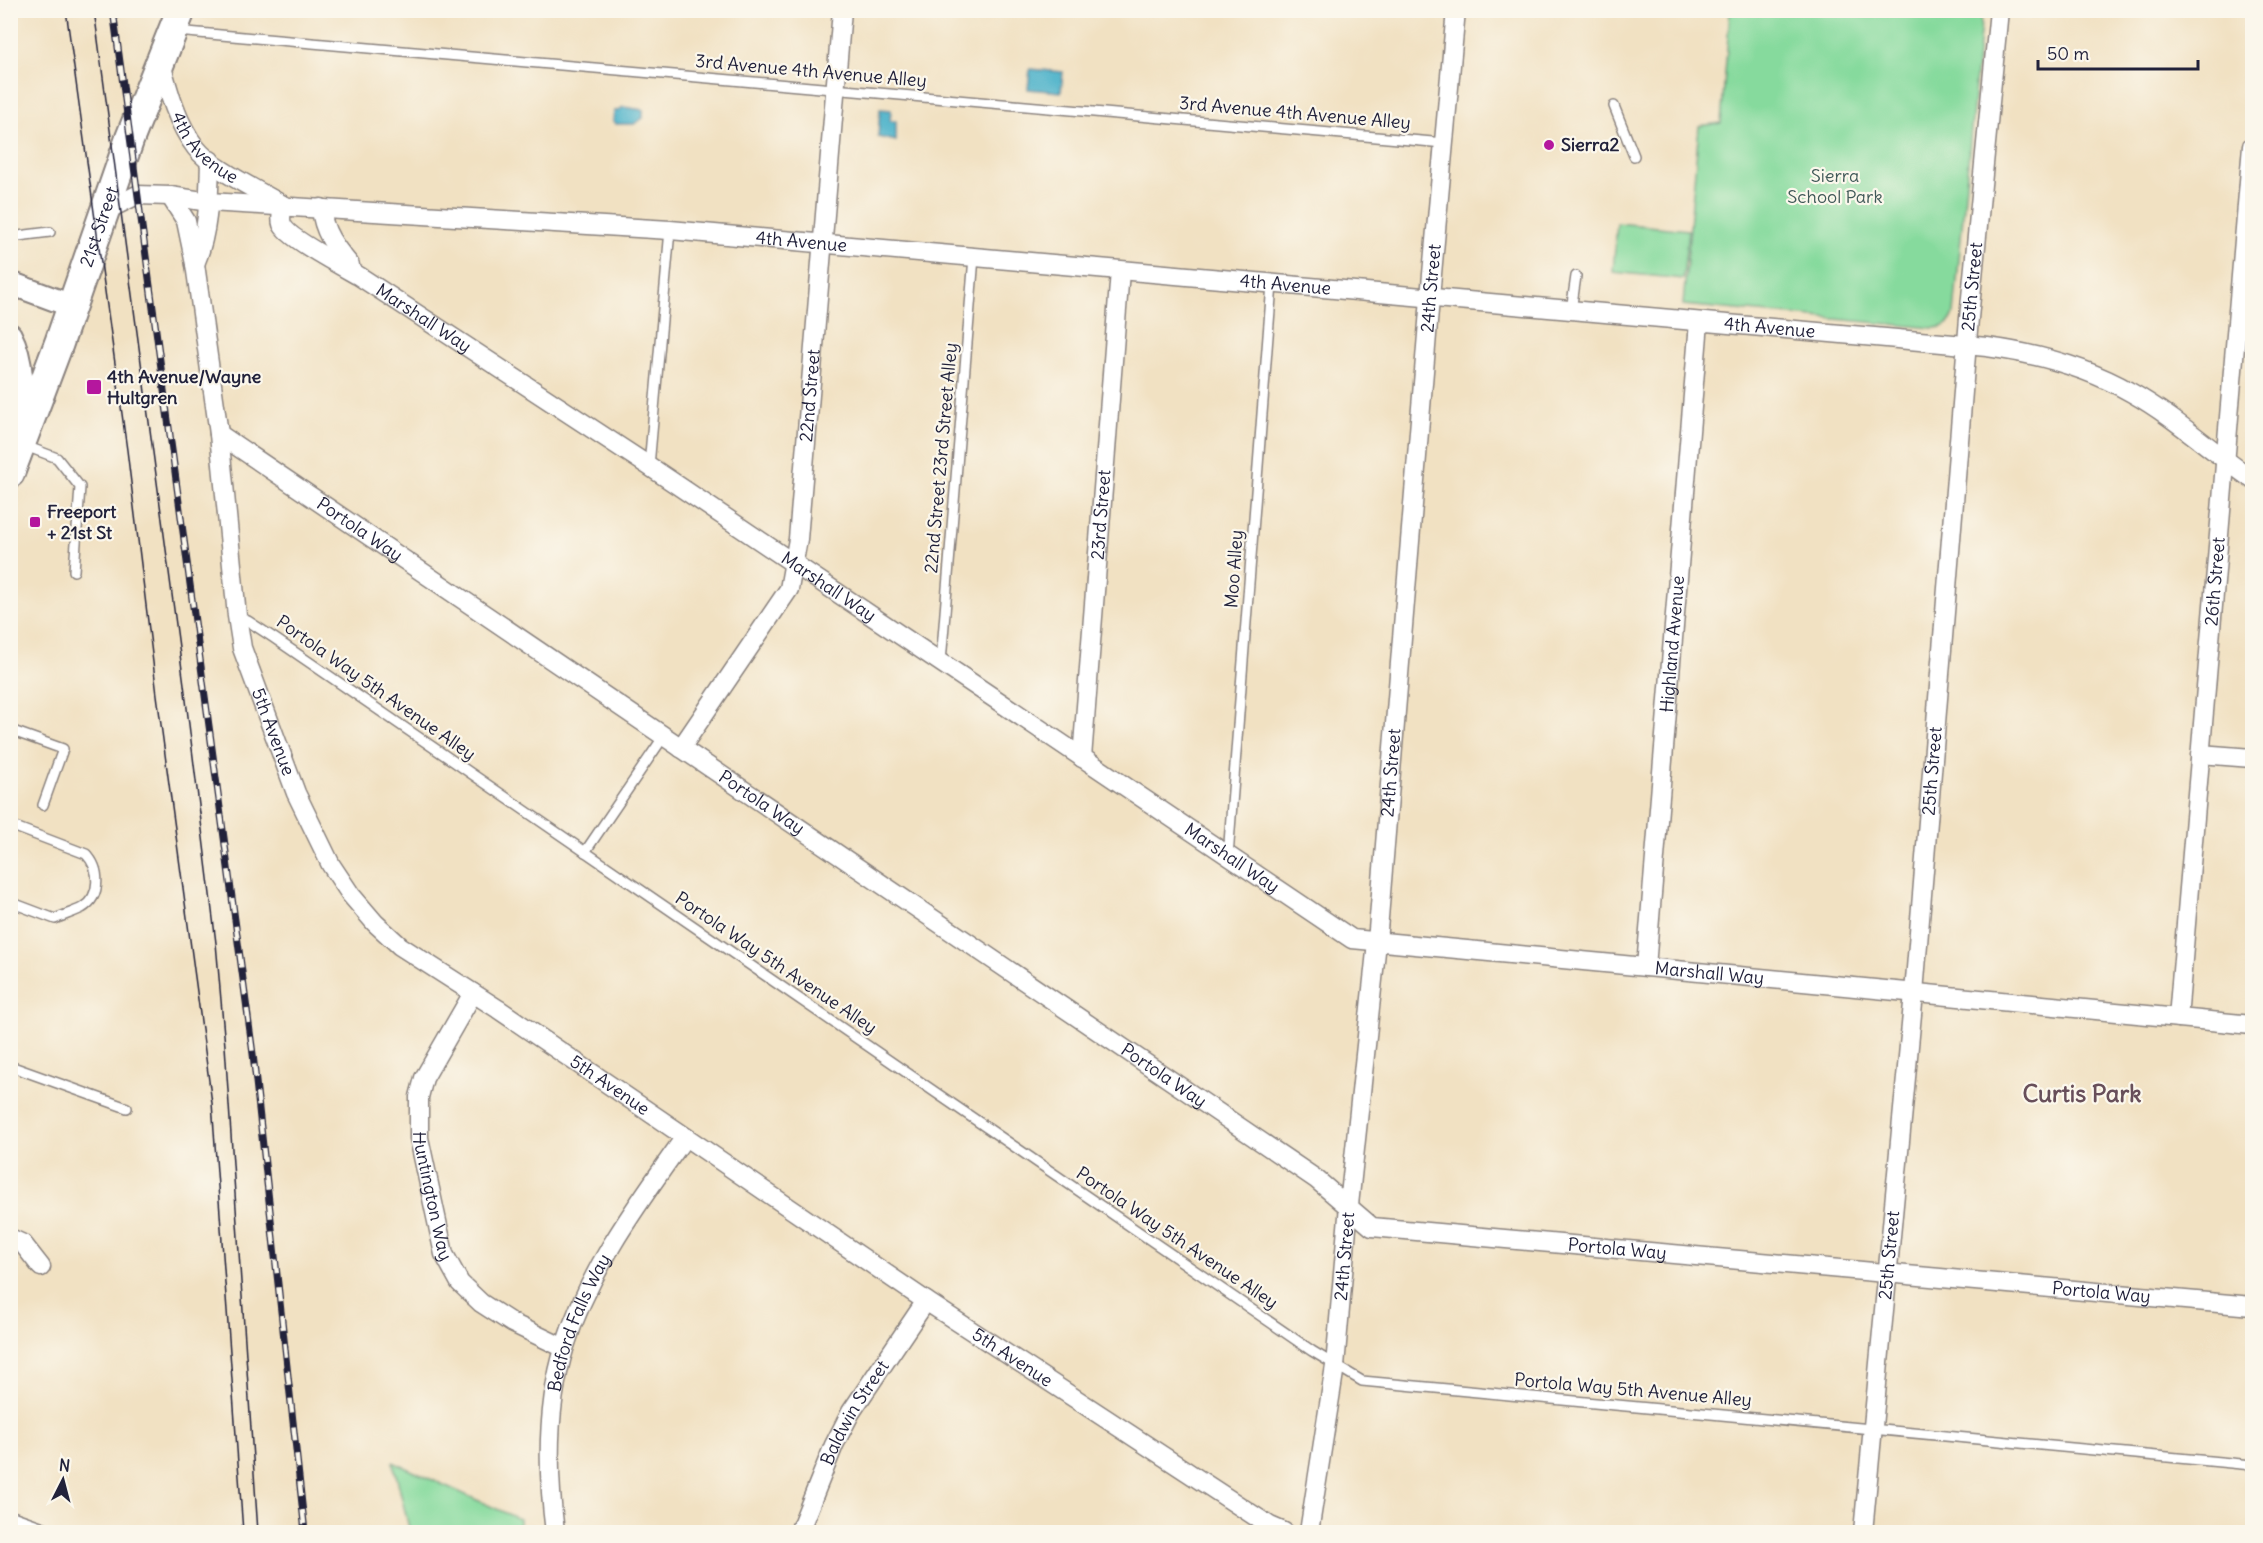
<svg xmlns="http://www.w3.org/2000/svg" width="2263" height="1543" font-family="Delius,sans-serif">
<style>
.green{fill:#86da9d;stroke:#547e6c;stroke-width:1.5}
.water{fill:#4ab1c9;stroke:#366a82;stroke-width:1.5}
.lines{fill:none;stroke-linecap:round;stroke-linejoin:round}
.service-casing{stroke:#8a827e;stroke-width:12}
.minor-casing{stroke:#8a827e;stroke-width:21}
.tertiary-casing{stroke:#8a827e;stroke-width:26}
.primary-casing{stroke:#8a827e;stroke-width:32}
.service{stroke:#fff;stroke-width:9}
.minor{stroke:#fff;stroke-width:18}
.tertiary{stroke:#fff;stroke-width:22}
.primary{stroke:#fff;stroke-width:28}
.tram{stroke:#22223b;stroke-width:1.5}
.rail-casing{stroke:#22223b;stroke-width:7}
.rail{stroke:#fbf7ec;stroke-width:4.5;stroke-dasharray:14;stroke-linecap:butt}
.poi-dot{fill:#b5179e;stroke:#fbf7ec;stroke-width:2}
.labels{text-anchor:middle;stroke-width:4.5;stroke-linejoin:round;paint-order:stroke}
.street-label{font-size:18px;fill:#22223b;stroke:#fbf7ec}
.poi-label{font-size:18px;font-weight:bold;fill:#22223b;stroke:#fbf7ec;text-anchor:start}
.park-label{font-size:18px;fill:#405958;stroke:#fbf7ec}
.district-label{font-size:24px;font-weight:bold;fill:#684f5a;stroke:#fbf7ec}
</style>
<rect width="100%" height="100%" fill="#fbf7ec"/>
<filter id="ink" filterUnits="userSpaceOnUse"><feTurbulence type="fractalNoise" baseFrequency=".0167" numOctaves="2"/><feDisplacementMap in="SourceGraphic" scale="12" xChannelSelector="R" yChannelSelector="G"/><feConvolveMatrix kernelMatrix="1 2 1 2 8 2 1 2 1" color-interpolation-filters="sRGB"/></filter>
<filter id="wash" filterUnits="userSpaceOnUse"><feTurbulence type="fractalNoise" baseFrequency=".008" numOctaves="4" result="noise"/><feDisplacementMap in="SourceGraphic" scale="24" xChannelSelector="R" yChannelSelector="G"/><feGaussianBlur stdDeviation="1.35" result="paint"/><feColorMatrix in="noise" values="0 0 0 0 0 0 0 0 0 0 0 0 0 0 0 0 0 1.4 0 .05"/><feComposite in="paint" operator="in"/></filter>
<g filter="url(#wash)">
<rect width="100%" height="100%" fill="#f1e1c2"/>
<g class="green">
<path d="M1730,11H1982L1954,313C1951,324 1944,328 1933,328L1683,305L1699,126L1721,123Z"/>
<polygon points="1617,223 1688,230 1683,279 1613,272"/>
<polygon points="393,1462 519,1519 519,1528 509,1527 509,1532 410,1532"/>
</g>
<g class="water">
<polygon points="1030,69 1063,72 1061,92 1028,89"/>
<polygon points="623,107 643,110 643,118 634,124 616,124 613,121 614,111 618,111"/>
<polygon points="880,109 891,110 890,121 896,121 896,141 878,137"/>
</g>
</g>
<g filter="url(#ink)">
<g class="lines">
<g class="service-casing">
<g id="service">
<polyline points="176,31 1444,143"/>
<polyline points="1614,106 1634,156"/>
<polyline points="10,237 50,232"/>
<polyline points="1571,311 1576,276"/>
<polyline points="23,445 57,458 80,487 74,571"/>
<polyline points="649,466 670,230"/>
<polyline points="237,616 248,621 274,638 1312,1351 1362,1381 2252,1465"/>
<polyline points="941,662 974,257"/>
<polyline points="10,730 63,749 43,805"/>
<path d="M10,825L86,854C100,868 102,896 82,908C74,912 64,915 55,919L10,902"/>
<polyline points="585,852 664,736"/>
<polyline points="1228,856 1272,284"/>
<polyline points="10,1066 127,1108"/>
</g>
</g>
<g class="minor-casing">
<g id="minor">
<path id="s1" d="M161,63C169,93 177,123 196,148C212,169 258,190 281,204"/>
<path id="s2" d="M170,196L186,221L195,264L219,434L237,616L242,648L296,793L331,865L351,895L375,923L400,946L498,1009L926,1301L1270,1526L1284,1532"/>
<path id="s3" d="M283,205C282,210 280,219 282,224C286,237 345,268 359,276L649,466L1352,939L2252,1025"/>
<path d="M321,208C323,232 335,247 350,265"/>
<path id="s4" d="M105,211L137,195L170,196L209,202L670,230L1987,347C2039,354 2087,367 2132,393C2175,417 2212,452 2252,479"/>
<path d="M195,264C209,231 209,196 210,160"/>
<path id="s5" d="M219,434L1316,1179L1372,1227L2252,1306"/>
<path id="s6" d="M681,748L789,589L798,539L842,10"/>
<polyline points="2200,754 2252,758"/>
<path id="s7" d="M1082,758L1120,271"/>
<path id="s8" d="M1646,967L1699,322"/>
<path id="s9" d="M473,993L424,1078L419,1097V1138L444,1254L460,1283L481,1303L512,1323L564,1348"/>
<path id="s10" d="M2178,1018L2252,146"/>
<polyline points="10,1238 23,1244 41,1267"/>
<polyline points="10,1520 44,1532"/>
<path id="s11" d="M555,1532C547,1471 546,1406 565,1346C589,1269 639,1202 685,1137"/>
<path id="s12" d="M799,1532L834,1445L851,1412L926,1301"/>
<path id="s13" d="M1309,1532L1335,1366L1349,1205L1377,942L1432,274L1456,10"/>
<path id="s14" d="M1863,1532L1914,993L1969,318L1999,10"/>
</g>
</g>
<g class="tertiary-casing">
<g id="tertiary">
<polyline points="10,283 72,306"/>
<path d="M10,335C25,363 22,400 21,431"/>
</g>
</g>
<g class="primary-casing">
<g id="primary">
<path id="s15" d="M10,473L59,343L130,138L181,10"/>
</g>
</g>
<use href="#service" class="service"/>
<use href="#minor" class="minor"/>
<use href="#tertiary" class="tertiary"/>
<use href="#primary" class="primary"/>
<g class="tram">
<polyline points="66,10 127,450 157,695 212,1103 243,1532"/>
<polyline points="94,10 185,692 216,943 225,1046 258,1532"/>
</g>
<g class="rail-casing">
<polyline id="rail" points="113,10 253,1054 305,1532"/>
</g>
<use href="#rail" class="rail"/>
</g>
</g>
<g class="poi-dot">
<circle cx="1549" cy="145" r="6"/>
<rect x="86" y="379" width="16" height="16" rx="3"/>
<rect x="29" y="516" width="12" height="12" rx="3"/>
</g>
<g class="labels">
<g class="street-label">
<text transform="translate(811 71) rotate(5)" y="6">3rd Avenue 4th Avenue Alley</text>
<text transform="translate(1295 113) rotate(5)" y="6">3rd Avenue 4th Avenue Alley</text>
<text dy="6" stroke="none"><textPath href="#s1" startOffset="98">4th Avenue</textPath></text>
<text dy="6" stroke="none"><textPath href="#s15" startOffset="262">21st Street</textPath></text>
<text dy="6" stroke="none"><textPath href="#s4" startOffset="702">4th Avenue</textPath></text>
<text dy="6" stroke="none"><textPath href="#s4" startOffset="1188">4th Avenue</textPath></text>
<text dy="6" stroke="none"><textPath href="#s14" startOffset="1250">25th Street</textPath></text>
<text dy="6" stroke="none"><textPath href="#s13" startOffset="1250">24th Street</textPath></text>
<text dy="6" stroke="none"><textPath href="#s3" startOffset="190">Marshall Way</textPath></text>
<text dy="6" stroke="none"><textPath href="#s4" startOffset="1674">4th Avenue</textPath></text>
<text dy="6" stroke="none"><textPath href="#s6" startOffset="387">22nd Street</textPath></text>
<text transform="translate(941 458) rotate(-85)" y="6">22nd Street 23rd Street Alley</text>
<text dy="6" stroke="none"><textPath href="#s7" startOffset="244">23rd Street</textPath></text>
<text dy="6" stroke="none"><textPath href="#s5" startOffset="170">Portola Way</textPath></text>
<text transform="translate(1234 569) rotate(-86)" y="6">Moo Alley</text>
<text dy="6" stroke="none"><textPath href="#s10" startOffset="438">26th Street</textPath></text>
<text dy="6" stroke="none"><textPath href="#s3" startOffset="676">Marshall Way</textPath></text>
<text dy="6" stroke="none"><textPath href="#s8" startOffset="324">Highland Avenue</textPath></text>
<text transform="translate(376 688) rotate(35)" y="6">Portola Way 5th Avenue Alley</text>
<text dy="6" stroke="none"><textPath href="#s2" startOffset="550">5th Avenue</textPath></text>
<text dy="6" stroke="none"><textPath href="#s13" startOffset="764">24th Street</textPath></text>
<text dy="6" stroke="none"><textPath href="#s14" startOffset="764">25th Street</textPath></text>
<text dy="6" stroke="none"><textPath href="#s5" startOffset="656">Portola Way</textPath></text>
<text dy="6" stroke="none"><textPath href="#s3" startOffset="1162">Marshall Way</textPath></text>
<text transform="translate(776 963) rotate(34)" y="6">Portola Way 5th Avenue Alley</text>
<text dy="6" stroke="none"><textPath href="#s3" startOffset="1666">Marshall Way</textPath></text>
<text dy="6" stroke="none"><textPath href="#s5" startOffset="1142">Portola Way</textPath></text>
<text dy="6" stroke="none"><textPath href="#s2" startOffset="1054">5th Avenue</textPath></text>
<text dy="6" stroke="none"><textPath href="#s9" startOffset="218">Huntington Way</textPath></text>
<text transform="translate(1177 1238) rotate(34)" y="6">Portola Way 5th Avenue Alley</text>
<text dy="6" stroke="none"><textPath href="#s5" startOffset="1646">Portola Way</textPath></text>
<text dy="6" stroke="none"><textPath href="#s13" startOffset="278">24th Street</textPath></text>
<text dy="6" stroke="none"><textPath href="#s14" startOffset="278">25th Street</textPath></text>
<text dy="6" stroke="none"><textPath href="#s5" startOffset="2132">Portola Way</textPath></text>
<text dy="6" stroke="none"><textPath href="#s11" startOffset="214">Bedford Falls Way</textPath></text>
<text dy="6" stroke="none"><textPath href="#s2" startOffset="1540">5th Avenue</textPath></text>
<text transform="translate(1633 1390) rotate(5)" y="6">Portola Way 5th Avenue Alley</text>
<text dy="6" stroke="none"><textPath href="#s12" startOffset="132">Baldwin Street</textPath></text>
</g>
<g class="poi-label">
<text x="1561" y="151">Sierra2</text>
<text x="107" y="383">4th Avenue/Wayne<tspan x="107" dy="21">Hultgren</tspan></text>
<text x="47" y="518">Freeport<tspan x="47" dy="21">+ 21st St</tspan></text>
</g>
<g class="park-label">
<text x="1835" y="182">Sierra<tspan x="1835" dy="21">School Park</tspan></text>
</g>
<g class="district-label">
<text x="2082" y="1102">Curtis Park</text>
</g>
</g>
<rect width="2263" height="1543" fill="none" stroke="#fbf7ec" stroke-width="36"/>
<g transform="translate(63 1480) rotate(6)" stroke="#fbf7ec" stroke-width="4.5" paint-order="stroke">
<path d="M0-4.5L10 22L0 15L-10 22Z" fill="#22223b"/>
<text y="-9" font-size="16" font-weight="bold" text-anchor="middle" fill="#22223b">N</text>
</g>
<path d="M2038 60v9h160v-9" fill="none" stroke="#22223b" stroke-width="3"/>
<text x="2047" y="60" font-size="18" fill="#22223b" stroke="#fbf7ec" stroke-width="4.5" paint-order="stroke">50 m</text>
</svg>
